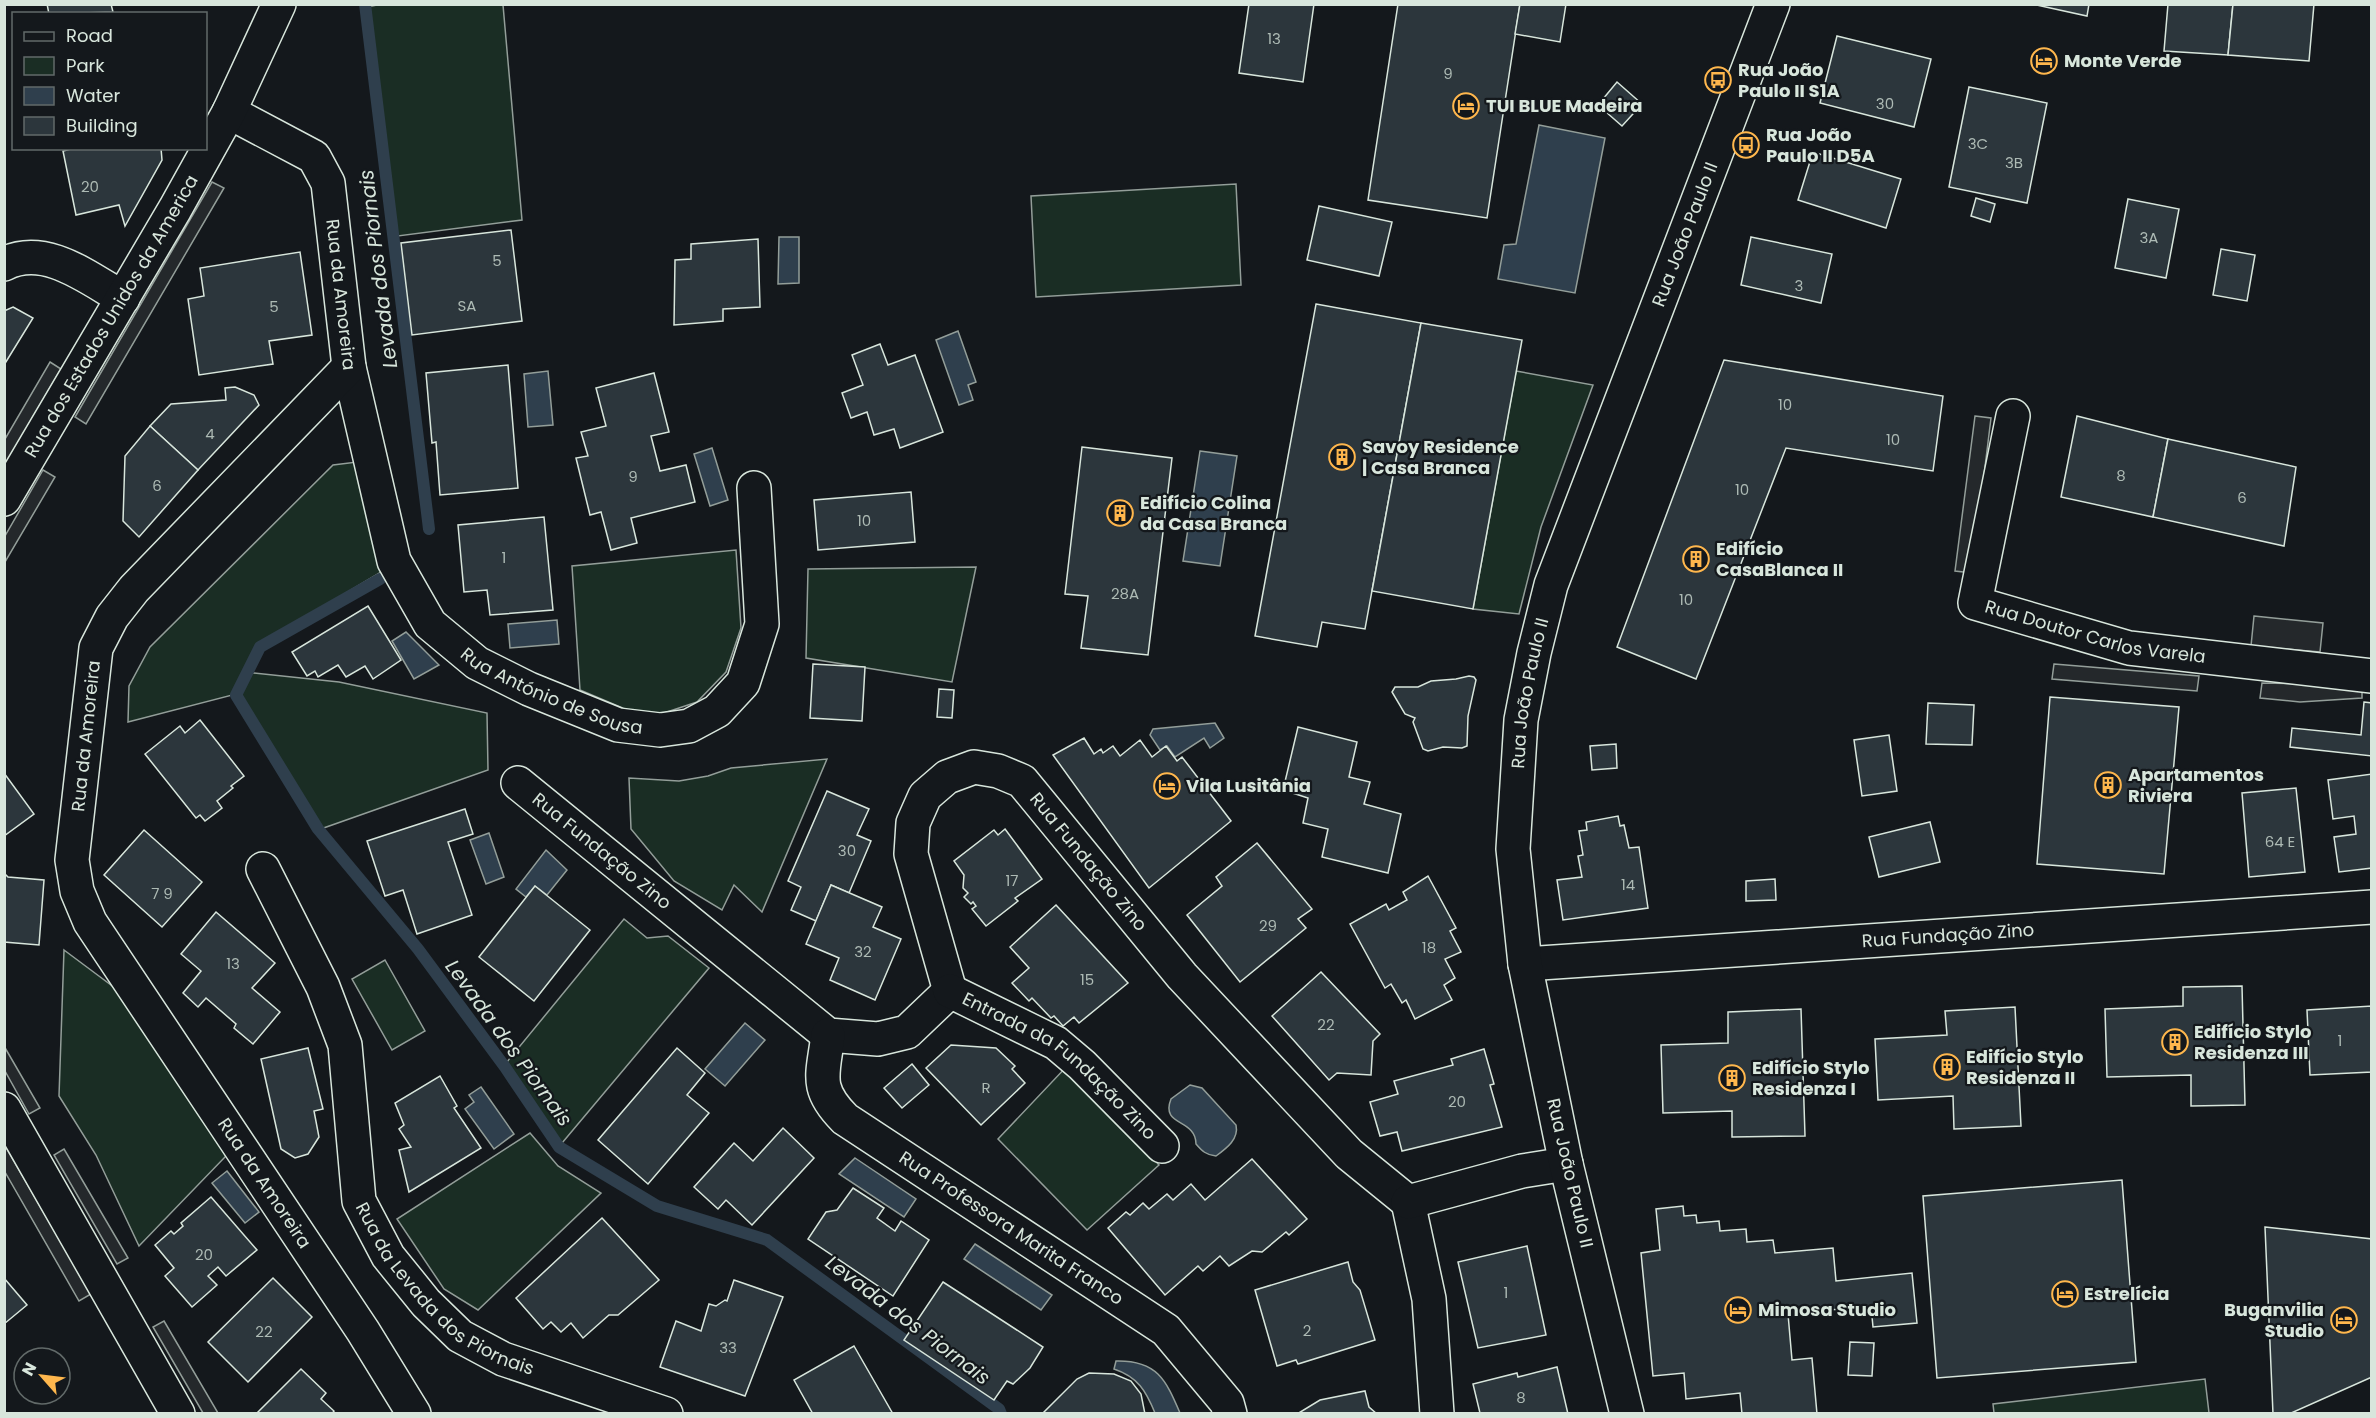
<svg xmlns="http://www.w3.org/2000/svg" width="2376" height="1418" font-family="Poppins,sans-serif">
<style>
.green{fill:#1a2d24;stroke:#939e99;stroke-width:1.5}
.parking{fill:#24282b;stroke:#939e99;stroke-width:1.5}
.water{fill:#2f3f4d;stroke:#939e99;stroke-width:1.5}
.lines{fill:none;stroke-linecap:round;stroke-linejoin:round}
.stream{stroke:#2f3f4d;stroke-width:12}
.building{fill:#2c363c;stroke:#d8e6dc;stroke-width:1.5}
.minor-casing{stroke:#d8e6dc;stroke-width:36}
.minor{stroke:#14181c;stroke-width:33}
.labels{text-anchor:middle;stroke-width:4.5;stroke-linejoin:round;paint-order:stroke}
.number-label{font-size:15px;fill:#adbab4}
.poi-label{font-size:18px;font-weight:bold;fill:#d8e6dc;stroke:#14181c;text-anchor:start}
.street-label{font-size:18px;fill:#d8e6dc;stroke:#14181c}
.water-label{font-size:20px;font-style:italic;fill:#d8e6dc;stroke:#14181c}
</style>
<rect width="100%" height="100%" fill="#14181c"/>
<g class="green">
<polygon points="377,5 503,5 522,220 390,237 362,8"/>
<polygon points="1236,184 1241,285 1036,297 1031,196"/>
<polygon points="1516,371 1593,385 1541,527 1519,614 1473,609"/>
<polygon points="357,462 383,571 259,645 245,672 339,682 487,713 488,770 315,831 232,695 128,722 129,686 150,647 333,465"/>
<polygon points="736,550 741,628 726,672 697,702 664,713 632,712 580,690 572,566"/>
<polygon points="976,567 952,682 806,658 808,569"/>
<polygon points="827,759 762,912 734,885 722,910 674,881 631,829 629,778 679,781 708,776 731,768"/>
<polygon points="624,919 647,938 668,936 709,968 557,1149 502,1068"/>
<polygon points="64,950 127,997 226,1156 139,1246 96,1155 59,1096"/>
<polygon points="385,960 425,1031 392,1050 352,979"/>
<polygon points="1068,1065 1159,1165 1087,1230 998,1139"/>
<polygon points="530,1133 558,1166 601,1193 478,1310 444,1289 397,1219"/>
<polygon points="2205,1379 2209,1413 1994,1413 1993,1404"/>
</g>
<g class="parking">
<polygon points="212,182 224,188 86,424 75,417"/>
<polygon points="50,362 61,369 5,465 5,439"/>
<polygon points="1975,416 1991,418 1972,573 1955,571"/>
<polygon points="43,470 55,477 5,562 5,536"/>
<polygon points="2254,616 2323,623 2320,652 2251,646"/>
<polygon points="2054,664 2199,676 2197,691 2052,679"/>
<polygon points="2262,683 2362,685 2362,698 2300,702 2260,698"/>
<polygon points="4,1046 40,1108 29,1114 5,1071"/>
<polygon points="4,1144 91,1294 79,1301 5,1172"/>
<polygon points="64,1149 128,1258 117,1264 54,1155"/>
<polygon points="164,1321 218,1413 203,1413 153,1327"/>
</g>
<g class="water">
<polygon points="1539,125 1605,138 1575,293 1498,279 1504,245 1516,244"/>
<polygon points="779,237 799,237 799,283 778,284"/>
<polygon points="958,331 976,382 968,385 973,400 959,405 936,340"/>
<polygon points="548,371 553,425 528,427 524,374"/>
<polygon points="712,448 728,500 710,506 694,454"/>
<polygon points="1200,451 1237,456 1220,566 1183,561"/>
<polygon points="557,620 559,644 510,648 508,624"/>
<polygon points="406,632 439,665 414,679 392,641"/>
<polygon points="1215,723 1224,738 1210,748 1204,738 1175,757 1167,746 1160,750 1150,735 1153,729"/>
<polygon points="489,833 504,877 486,884 470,840"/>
<polygon points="546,850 567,870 547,895 535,886 526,897 516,889"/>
<polygon points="745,1023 765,1040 725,1086 705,1069"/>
<path d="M1190,1085L1202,1088L1236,1125C1239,1139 1227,1148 1216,1156C1206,1155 1202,1151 1196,1144C1196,1118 1160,1127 1171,1099Z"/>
<polygon points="481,1087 514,1134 494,1149 465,1109 474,1102 469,1095"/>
<polygon points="855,1158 916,1199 904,1217 839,1174"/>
<polygon points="227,1171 259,1212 245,1223 212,1183"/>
<polygon points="975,1244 1052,1295 1041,1310 964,1259"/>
<path d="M1116,1361C1157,1360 1166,1380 1180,1413H1155C1146,1391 1138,1377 1114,1369Z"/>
</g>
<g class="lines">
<g class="stream">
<polyline points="365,4 429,529"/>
<polyline points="380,579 260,647 236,695 318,829 418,949 505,1067 559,1147 657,1206 767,1240 999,1409 1001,1414"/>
</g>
</g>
<g class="building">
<polygon points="47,4 111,4 113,12 49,14"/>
<polygon points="1249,4 1314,4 1303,82 1239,73"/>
<polygon points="1398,4 1520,4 1487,218 1368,200"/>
<polygon points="1520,4 1566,4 1560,42 1515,34"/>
<polygon points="2032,4 2089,4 2087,16"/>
<polygon points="2168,4 2233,4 2228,55 2164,51"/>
<polygon points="2233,4 2314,4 2309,61 2228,55"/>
<polygon points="1837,36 1931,59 1914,127 1820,103"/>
<polygon points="1617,82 1642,104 1622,126 1598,105"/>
<polygon points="1969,87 2047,103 2027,203 1949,187"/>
<polygon points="75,148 161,148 162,160 125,226 119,205 76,215 63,151"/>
<polygon points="1813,152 1901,179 1886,228 1798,200"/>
<polygon points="1976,198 1995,204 1990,222 1971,216"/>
<polygon points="2128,199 2179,209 2166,278 2115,268"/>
<polygon points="1319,206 1392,222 1379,276 1307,260"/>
<polygon points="511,230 522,321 412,335 401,243"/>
<polygon points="1751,237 1832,254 1821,303 1741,285"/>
<polygon points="758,239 760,307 723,309 723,321 674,325 675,260 691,259 691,244"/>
<polygon points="2221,249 2255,255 2247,301 2213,295"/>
<polygon points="300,252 312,335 269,341 273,364 199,375 188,299 204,296 200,268"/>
<polygon points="1316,304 1421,323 1365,629 1322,622 1317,647 1255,636"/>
<polygon points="13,307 33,318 4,365 4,311"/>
<polygon points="1421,323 1522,340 1473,609 1372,591"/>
<polygon points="880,344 888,365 915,355 943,432 900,448 894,429 874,435 867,412 851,418 842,393 863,385 852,355"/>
<polygon points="1724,360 1943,396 1933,471 1786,448 1696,679 1617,647"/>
<polygon points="508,365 518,488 440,495 436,442 432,443 426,373"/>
<polygon points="654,373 669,432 651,436 660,471 686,465 695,502 631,518 637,543 611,550 601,512 590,515 576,458 588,456 581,432 606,426 596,388"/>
<polygon points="235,387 254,395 259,405 198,470 150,426 171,404 226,400 225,388"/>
<polygon points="2077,416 2168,439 2153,517 2061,497"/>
<polygon points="150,426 198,470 139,537 123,521 125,456"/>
<polygon points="2168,439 2296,467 2284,546 2153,517"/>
<polygon points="1082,447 1172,458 1148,655 1081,648 1088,596 1065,594"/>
<polygon points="911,492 915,542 818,550 814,500"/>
<polygon points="544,517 553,610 490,615 487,590 464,592 458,525"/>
<polygon points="368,606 401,660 373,679 365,666 346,677 338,665 318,677 315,671 307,676 292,652"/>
<polygon points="813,664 865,667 862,721 810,718"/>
<polygon points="1469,676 1474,677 1476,680 1468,716 1467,746 1462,748 1443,747 1428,751 1423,749 1413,722 1415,718 1405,714 1392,692 1395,687 1418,687 1431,681 1456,679"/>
<polygon points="939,689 954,690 952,718 937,717"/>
<polygon points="2050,697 2179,707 2164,874 2037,864"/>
<polygon points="2364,702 2372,703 2372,756 2290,747 2292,728 2361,735"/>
<polygon points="1928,703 1974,705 1972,745 1926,744"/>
<polygon points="200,720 244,776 231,786 233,788 217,801 222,808 205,821 200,815 196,818 145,754 180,726 185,733"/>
<polygon points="1298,727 1357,742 1349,777 1370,782 1364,804 1401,814 1388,873 1322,857 1328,829 1303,823 1308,798 1283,790"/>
<polygon points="1889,735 1897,791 1862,796 1854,740"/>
<polygon points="1084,738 1094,754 1101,749 1103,753 1113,746 1120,756 1140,740 1152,757 1166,746 1177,761 1182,757 1231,821 1149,888 1053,755"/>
<polygon points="1616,744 1617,768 1592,770 1590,746"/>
<polygon points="4,773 34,814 4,836"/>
<polygon points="2372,774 2372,868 2339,872 2334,837 2356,834 2354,816 2333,819 2328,780"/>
<polygon points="2296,788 2305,872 2249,877 2242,793"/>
<polygon points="827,791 869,809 857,835 871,841 849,893 831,885 816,921 791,910 801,887 788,881"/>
<polygon points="465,809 473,834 448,842 472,915 417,934 403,890 385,896 367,841"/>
<polygon points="1618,816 1620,826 1624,825 1629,848 1639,847 1648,908 1563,920 1557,880 1582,877 1578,856 1583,855 1579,831 1587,830 1586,822"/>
<polygon points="1930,822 1940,862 1879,877 1869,837"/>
<polygon points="1005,829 1042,879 1015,898 1018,901 986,926 972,909 976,906 973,902 971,904 964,897 968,893 963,888 964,875 954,861 994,830 998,835"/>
<polygon points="144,830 202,882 162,927 104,875"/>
<polygon points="1257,843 1312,909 1298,919 1306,928 1240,982 1187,915 1222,886 1216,877"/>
<polygon points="4,873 8,877 44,880 39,945 4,942"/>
<polygon points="1428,876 1456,928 1450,931 1461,952 1445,959 1455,978 1444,985 1452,1000 1415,1019 1406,1000 1402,1003 1391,984 1385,988 1350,924 1386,904 1389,910 1407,900 1403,892"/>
<polygon points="1775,879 1776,900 1746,901 1746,881"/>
<polygon points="831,885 882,907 873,927 901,939 875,1000 830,980 839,958 806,944"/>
<polygon points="535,886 590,930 534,1001 479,957"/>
<polygon points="1056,905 1128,983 1079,1023 1074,1017 1063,1026 1054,1016 1051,1018 1032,998 1029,1001 1012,983 1029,968 1010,947"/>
<polygon points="216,912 275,963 252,988 280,1012 253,1044 234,1028 236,1024 206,998 198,1007 183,993 201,971 181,954"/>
<polygon points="1321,972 1380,1034 1373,1041 1371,1075 1337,1073 1329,1080 1272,1016"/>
<polygon points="2242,986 2245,1105 2191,1106 2191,1075 2107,1077 2105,1009 2183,1006 2183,987"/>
<polygon points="2372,1006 2372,1072 2310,1075 2307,1010"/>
<polygon points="2015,1007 2021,1126 1954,1129 1953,1096 1878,1100 1875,1039 1947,1035 1945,1011"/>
<polygon points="1801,1009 1805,1136 1732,1137 1732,1111 1663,1113 1661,1045 1728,1043 1728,1012"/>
<polygon points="951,1045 996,1048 1015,1066 1012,1069 1025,1083 981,1125 926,1068"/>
<polygon points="308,1048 323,1109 314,1111 319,1137 308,1154 295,1158 281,1149 261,1059"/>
<polygon points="677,1048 705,1073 687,1095 709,1113 648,1184 598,1140"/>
<polygon points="1484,1049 1494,1084 1490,1085 1502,1127 1402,1151 1397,1132 1380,1136 1370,1102 1398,1094 1394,1081 1453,1065 1451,1059"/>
<polygon points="912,1064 929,1085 902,1108 884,1088"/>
<polygon points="440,1076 457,1106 454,1108 481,1148 409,1192 399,1150 411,1147 399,1129 404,1125 395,1103"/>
<polygon points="783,1128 814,1158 752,1225 726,1200 718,1209 694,1187 734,1143 753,1161"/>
<polygon points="1252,1159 1307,1219 1289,1235 1286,1232 1262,1252 1252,1251 1229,1266 1220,1256 1203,1271 1198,1266 1165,1295 1108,1228 1126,1212 1130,1215 1143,1203 1149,1209 1167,1194 1173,1200 1191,1184 1205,1200"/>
<polygon points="2122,1180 2136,1362 1937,1378 1923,1196"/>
<polygon points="853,1188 884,1208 877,1218 895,1231 901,1221 929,1240 893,1296 808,1239 826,1212 837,1210"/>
<polygon points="211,1197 257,1250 226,1276 218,1267 208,1276 217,1285 192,1307 165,1276 174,1268 155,1245 171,1231 174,1234 183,1226 181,1223"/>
<polygon points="1683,1206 1684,1216 1696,1215 1697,1223 1719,1221 1720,1231 1746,1229 1747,1242 1773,1240 1775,1253 1833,1248 1836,1281 1912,1273 1917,1323 1873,1327 1871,1306 1788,1314 1792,1360 1812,1358 1817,1414 1742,1414 1740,1393 1686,1399 1684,1373 1653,1376 1641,1253 1660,1250 1656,1209"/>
<polygon points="602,1218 659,1280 618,1315 609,1315 583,1338 571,1323 561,1332 551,1322 543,1329 516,1298"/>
<polygon points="2265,1227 2372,1239 2372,1377 2289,1414 2273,1414"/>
<polygon points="1527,1246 1546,1335 1478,1348 1458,1262"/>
<polygon points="1348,1262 1353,1282 1360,1290 1375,1340 1298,1364 1296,1360 1277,1366 1255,1290"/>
<polygon points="4,1278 27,1305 4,1324"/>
<polygon points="273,1278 312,1317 248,1382 208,1342"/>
<polygon points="734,1280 783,1297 745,1396 660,1367 676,1321 701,1331 709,1304 716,1306 725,1300 727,1301"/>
<polygon points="943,1282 1043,1347 1030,1368 1013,1384 1007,1381 994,1400 904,1340"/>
<polygon points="1850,1342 1874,1343 1872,1376 1848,1375"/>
<polygon points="854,1346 893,1414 813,1414 794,1380"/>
<polygon points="1557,1367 1568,1414 1478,1414 1480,1413 1473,1384 1517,1373 1518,1377"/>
<polygon points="301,1369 326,1393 321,1399 334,1411 332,1414 256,1414"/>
<polygon points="1089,1373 1114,1374 1131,1381 1141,1394 1145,1414 1042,1414 1077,1379"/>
<polygon points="1365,1391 1369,1407 1377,1414 1297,1414 1320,1400"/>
</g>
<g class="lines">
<g class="minor-casing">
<g id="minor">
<path id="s1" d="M229,112L314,157L328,183L349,367L394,561L430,624L477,663L529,689L618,725L660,730L689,726L717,711L743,683L762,624L754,488"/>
<path d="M4,264C45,243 88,278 123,298"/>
<path id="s2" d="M349,367L134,589L112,617L96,648L72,860L77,891L90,922L363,1331L414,1414"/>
<path id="s3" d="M2013,416L1975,603L2129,648L2372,676"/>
<path id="s4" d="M4,499L175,209L229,112L279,4"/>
<path id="s5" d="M518,783L828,1035L878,1039L907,1032L950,991"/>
<path id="s6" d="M263,869L323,987L345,1045L359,1201L388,1256L426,1303L460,1336L503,1359L666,1414"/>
<path id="s7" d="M1525,964L2372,907"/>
<path id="s8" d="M950,991L911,854L913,823L925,796L947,777L974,767L998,771L1022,781L1182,976L1349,1154L1408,1202"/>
<path id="s9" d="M950,991L1056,1043L1082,1065L1162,1146"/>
<path id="s10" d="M828,1035C823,1075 814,1088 845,1119L1166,1330L1227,1403L1230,1414"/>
<polyline points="4,1109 178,1414"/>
<polyline points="1408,1202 1429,1299 1437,1414"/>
<polyline points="1408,1202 1522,1171 1566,1164"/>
<path id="s11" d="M1627,1414L1566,1164L1525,964L1513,849L1521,720L1534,653L1551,585L1773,4"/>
</g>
</g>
<use href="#minor" class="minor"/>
</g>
<defs>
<g id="hotel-ring" transform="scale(1.35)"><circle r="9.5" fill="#14181c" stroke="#ffb74d" stroke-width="1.5"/><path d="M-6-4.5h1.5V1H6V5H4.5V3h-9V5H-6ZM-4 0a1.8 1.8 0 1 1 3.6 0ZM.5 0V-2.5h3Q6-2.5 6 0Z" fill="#ffb74d"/></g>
<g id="bus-ring" transform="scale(1.35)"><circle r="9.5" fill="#14181c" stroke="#ffb74d" stroke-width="1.5"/><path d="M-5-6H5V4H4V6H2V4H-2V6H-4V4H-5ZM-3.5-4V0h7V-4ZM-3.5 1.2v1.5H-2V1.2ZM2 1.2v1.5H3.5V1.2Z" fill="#ffb74d"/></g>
<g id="building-ring" transform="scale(1.35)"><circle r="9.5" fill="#14181c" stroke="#ffb74d" stroke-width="1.5"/><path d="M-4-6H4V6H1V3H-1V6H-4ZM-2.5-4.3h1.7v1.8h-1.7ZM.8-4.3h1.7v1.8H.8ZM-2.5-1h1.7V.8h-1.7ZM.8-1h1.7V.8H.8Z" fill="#ffb74d"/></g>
</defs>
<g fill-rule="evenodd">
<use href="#hotel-ring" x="2044" y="61"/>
<use href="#bus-ring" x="1718" y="80"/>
<use href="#hotel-ring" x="1466" y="106"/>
<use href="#bus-ring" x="1746" y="145"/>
<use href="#building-ring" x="1342" y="457"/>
<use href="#building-ring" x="1120" y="513"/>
<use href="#building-ring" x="1696" y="559"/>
<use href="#building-ring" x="2108" y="785"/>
<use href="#hotel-ring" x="1167" y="786"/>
<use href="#building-ring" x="2175" y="1042"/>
<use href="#building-ring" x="1947" y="1067"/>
<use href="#building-ring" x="1732" y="1078"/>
<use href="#hotel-ring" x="2065" y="1294"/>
<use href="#hotel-ring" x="1738" y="1310"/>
<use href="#hotel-ring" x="2344" y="1320"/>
</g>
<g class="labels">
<g class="number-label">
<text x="1274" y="44">13</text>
<text x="1448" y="79">9</text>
<text x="1885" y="109">30</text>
<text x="1978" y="149">3C</text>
<text x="2014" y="168">3B</text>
<text x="90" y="192">20</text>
<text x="2149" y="243">3A</text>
<text x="497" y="266">5</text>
<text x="1799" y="291">3</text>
<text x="467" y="311">SA</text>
<text x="274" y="312">5</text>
<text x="1785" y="410">10</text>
<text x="210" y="439">4</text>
<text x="1893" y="445">10</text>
<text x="2121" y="481">8</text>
<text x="633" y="482">9</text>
<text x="157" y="491">6</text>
<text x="1742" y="495">10</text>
<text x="2242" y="503">6</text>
<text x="864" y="526">10</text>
<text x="504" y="563">1</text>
<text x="1125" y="599">28A</text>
<text x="1686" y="605">10</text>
<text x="2280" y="847">64 E</text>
<text x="847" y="856">30</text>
<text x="1012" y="886">17</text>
<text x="1628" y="890">14</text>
<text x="162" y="899">7 9</text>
<text x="1268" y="931">29</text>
<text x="1429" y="953">18</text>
<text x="863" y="957">32</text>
<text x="233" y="969">13</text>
<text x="1087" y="985">15</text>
<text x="1326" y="1030">22</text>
<text x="2340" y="1046">1</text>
<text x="986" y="1093">R</text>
<text x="1457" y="1107">20</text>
<text x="204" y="1260">20</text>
<text x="1506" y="1298">1</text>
<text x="1307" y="1336">2</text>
<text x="264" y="1337">22</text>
<text x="728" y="1353">33</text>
<text x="1521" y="1403">8</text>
</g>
<g class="poi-label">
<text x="2064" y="67">Monte Verde</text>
<text x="1738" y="76">Rua João<tspan x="1738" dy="21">Paulo II S1A</tspan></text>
<text x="1486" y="112">TUI BLUE Madeira</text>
<text x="1766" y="141">Rua João<tspan x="1766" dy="21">Paulo II D5A</tspan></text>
<text x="1362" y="453">Savoy Residence<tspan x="1362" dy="21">| Casa Branca</tspan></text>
<text x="1140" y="509">Edifício Colina<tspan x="1140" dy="21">da Casa Branca</tspan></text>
<text x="1716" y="555">Edifício<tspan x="1716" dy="21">CasaBlanca II</tspan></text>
<text x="2128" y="781">Apartamentos<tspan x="2128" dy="21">Riviera</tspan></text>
<text x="1186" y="792">Vila Lusitânia</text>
<text x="2194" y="1038">Edifício Stylo<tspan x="2194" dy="21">Residenza III</tspan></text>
<text x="1966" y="1063">Edifício Stylo<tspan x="1966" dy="21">Residenza II</tspan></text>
<text x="1752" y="1074">Edifício Stylo<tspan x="1752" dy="21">Residenza I</tspan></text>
<text x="2084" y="1300">Estrelícia</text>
<text x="1758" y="1316">Mimosa Studio</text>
<text x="2324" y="1316" text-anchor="end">Buganvilia<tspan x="2324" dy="21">Studio</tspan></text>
</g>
<g class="street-label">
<text dy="6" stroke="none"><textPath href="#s11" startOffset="1220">Rua João Paulo II</textPath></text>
<text dy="6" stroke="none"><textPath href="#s1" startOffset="238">Rua da Amoreira</textPath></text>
<text dy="6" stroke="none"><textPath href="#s4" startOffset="212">Rua dos Estados Unidos da America</textPath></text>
<text dy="6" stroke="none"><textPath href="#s3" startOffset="315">Rua Doutor Carlos Varela</textPath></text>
<text dy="6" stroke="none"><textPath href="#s1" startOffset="724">Rua António de Sousa</textPath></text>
<text dy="6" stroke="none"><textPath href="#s11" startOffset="734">Rua João Paulo II</textPath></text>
<text transform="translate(86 736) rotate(-84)" y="6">Rua da Amoreira</text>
<text dy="6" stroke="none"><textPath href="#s5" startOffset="108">Rua Fundação Zino</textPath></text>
<text dy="6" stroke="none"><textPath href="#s8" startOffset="416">Rua Fundação Zino</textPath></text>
<text dy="6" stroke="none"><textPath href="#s7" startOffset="424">Rua Fundação Zino</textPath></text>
<text dy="6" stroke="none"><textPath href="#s9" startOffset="134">Entrada da Fundação Zino</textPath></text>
<text transform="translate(1570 1173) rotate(77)" y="6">Rua João Paulo II</text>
<text dy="6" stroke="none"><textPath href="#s2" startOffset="972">Rua da Amoreira</textPath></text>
<text dy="6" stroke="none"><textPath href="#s10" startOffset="290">Rua Professora Marita Franco</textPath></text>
<text dy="6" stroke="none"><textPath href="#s6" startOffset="478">Rua da Levada dos Piornais</textPath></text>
</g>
<g class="water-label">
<text transform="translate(378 269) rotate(-97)" y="7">Levada dos Piornais</text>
<text transform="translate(509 1043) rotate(54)" y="7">Levada dos Piornais</text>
<text transform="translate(908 1320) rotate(37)" y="7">Levada dos Piornais</text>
</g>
</g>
<rect width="2376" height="1418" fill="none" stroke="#d8e6dc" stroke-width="12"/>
<rect x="12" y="12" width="195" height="138" fill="#14181c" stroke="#626a69" stroke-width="1.5"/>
<rect x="24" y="32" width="30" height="9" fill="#14181c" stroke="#626a69" stroke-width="1.5"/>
<text x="66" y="42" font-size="18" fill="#d8e6dc">Road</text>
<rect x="24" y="57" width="30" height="18" fill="#1a2d24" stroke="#626a69" stroke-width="1.5"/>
<text x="66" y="72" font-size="18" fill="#d8e6dc">Park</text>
<rect x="24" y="87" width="30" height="18" fill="#2f3f4d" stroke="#626a69" stroke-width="1.5"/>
<text x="66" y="102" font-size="18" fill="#d8e6dc">Water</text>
<rect x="24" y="117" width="30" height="18" fill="#2c363c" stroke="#626a69" stroke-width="1.5"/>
<text x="66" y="132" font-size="18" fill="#d8e6dc">Building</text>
<g transform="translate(42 1376) rotate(298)"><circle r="28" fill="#14181c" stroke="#626a69" stroke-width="1.5"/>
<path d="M0-4.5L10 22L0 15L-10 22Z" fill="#ffb74d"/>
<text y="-9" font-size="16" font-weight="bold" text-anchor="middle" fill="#d8e6dc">N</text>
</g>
</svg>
